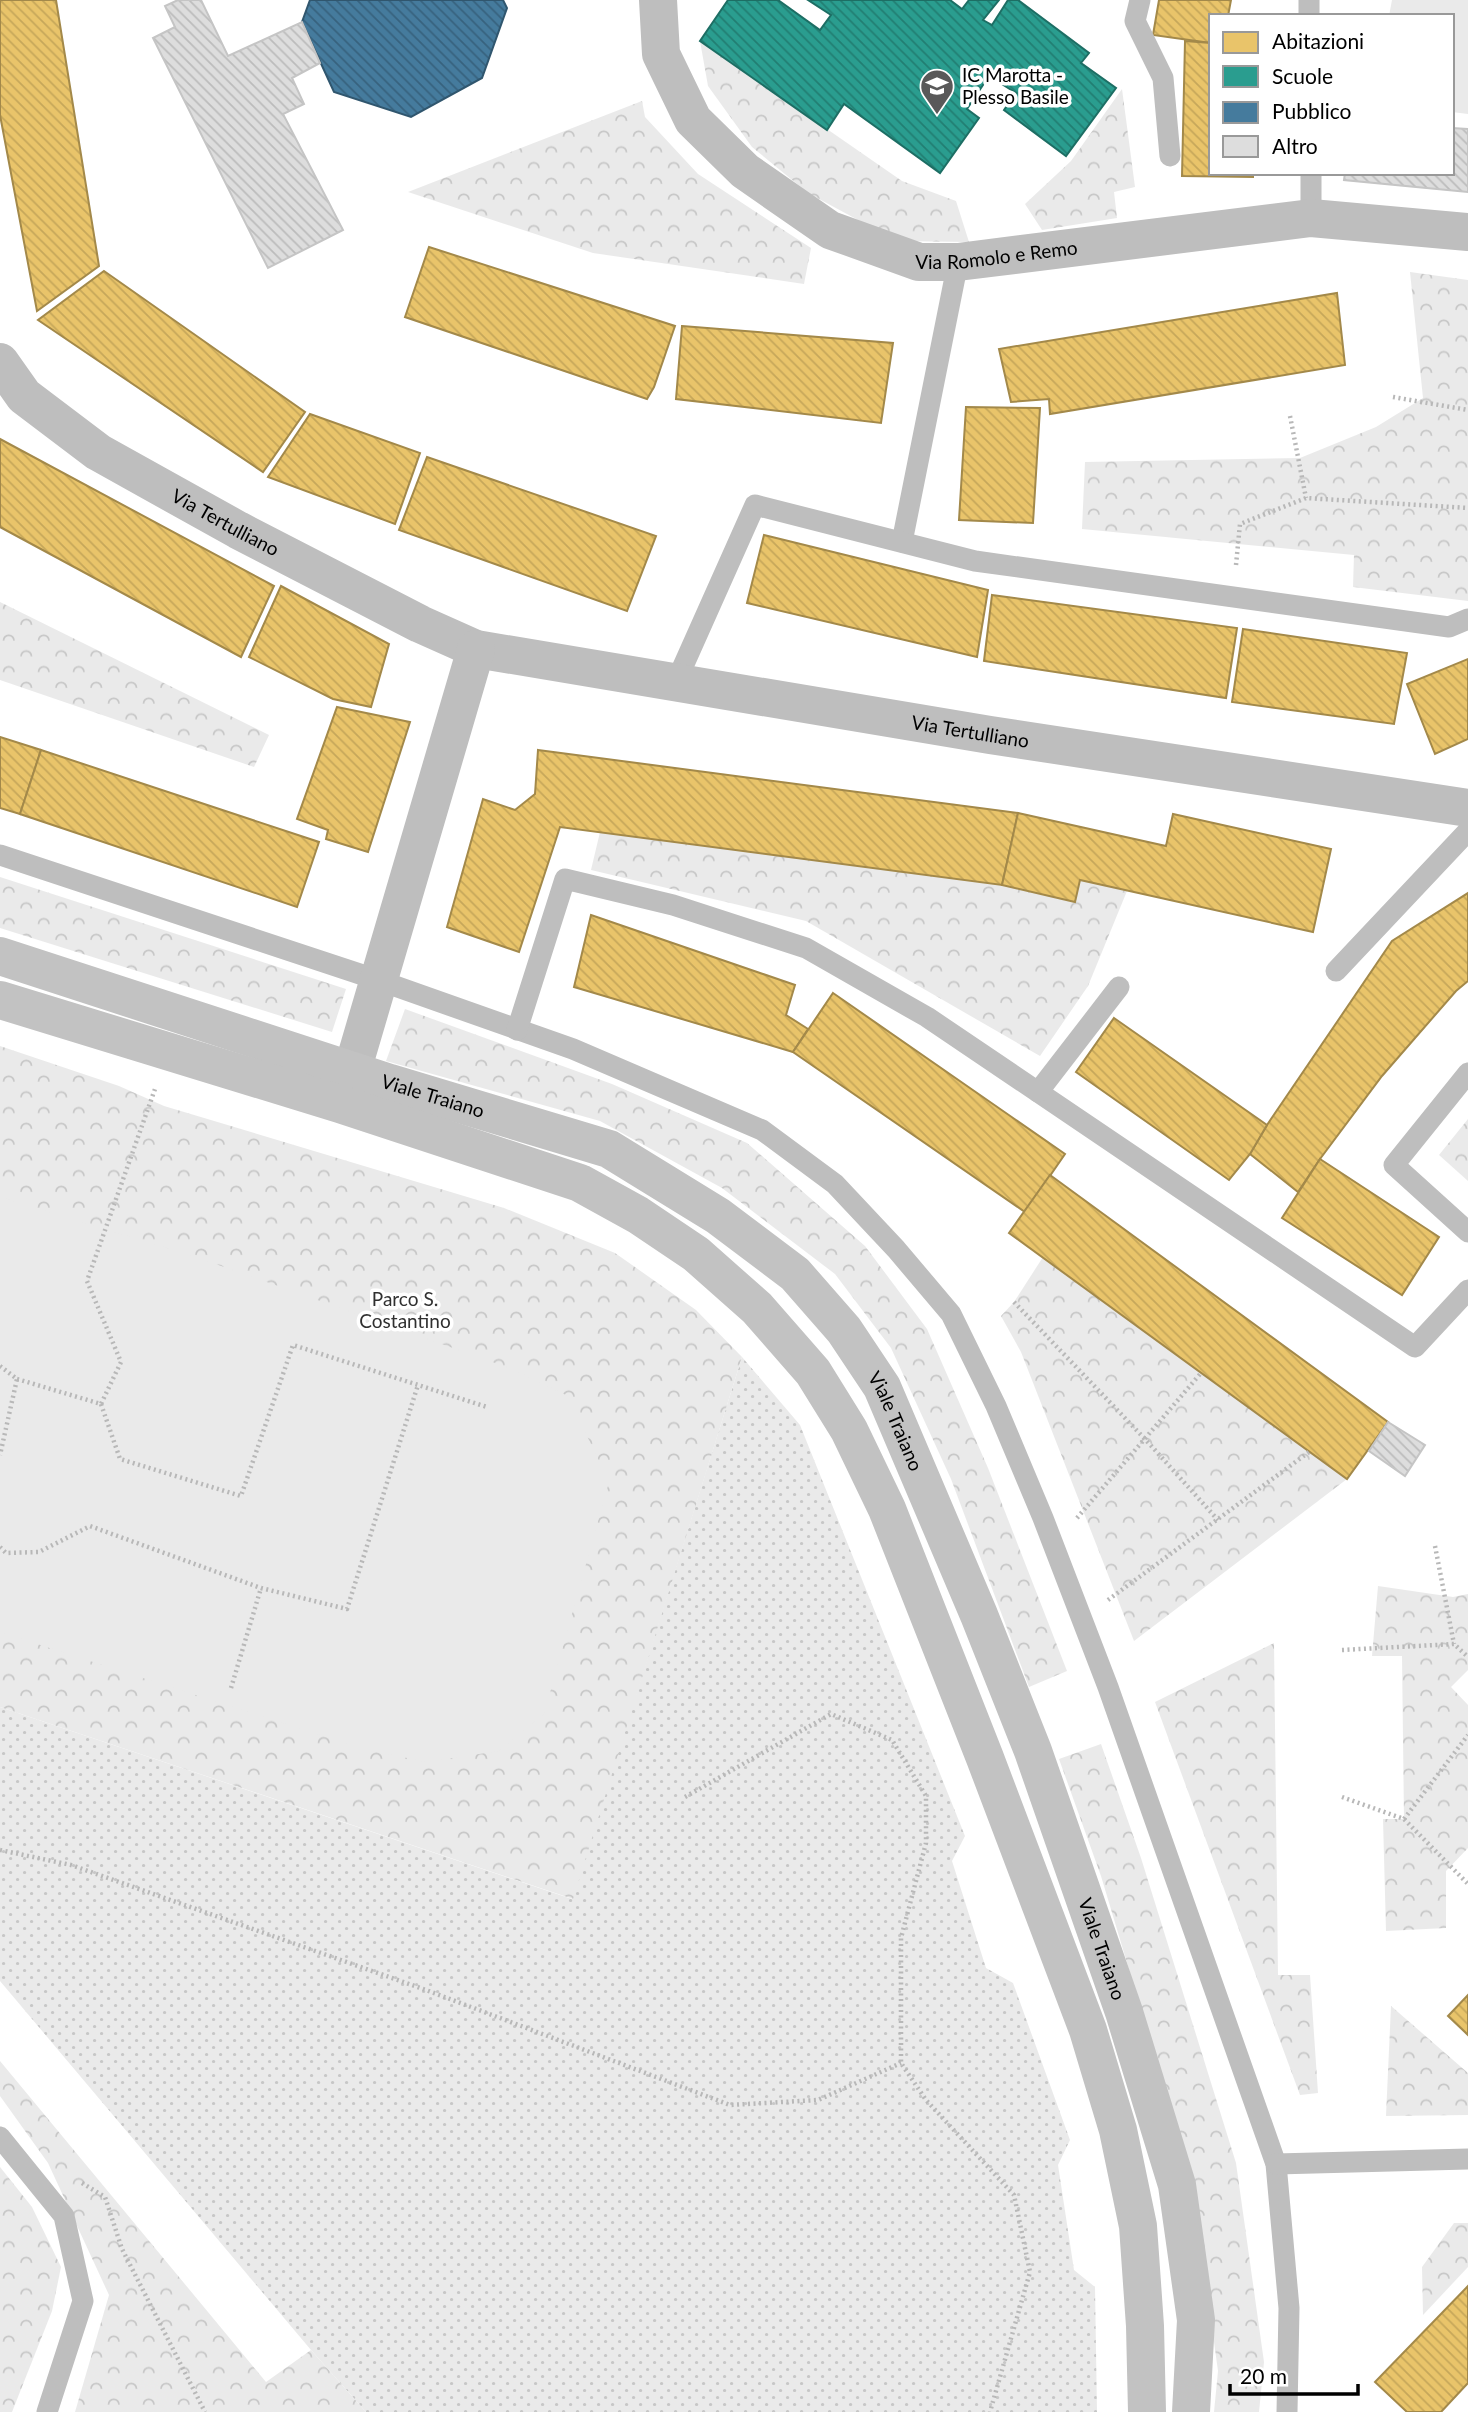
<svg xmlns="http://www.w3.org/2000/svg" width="1468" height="2412" font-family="Lato,sans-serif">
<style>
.grass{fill:url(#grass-dots)}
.park{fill:url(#park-crowns)}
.pitch{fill:#eaeaea}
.homes{fill:url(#homes-back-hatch);stroke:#a3894a;stroke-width:2}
.schools{fill:url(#schools-back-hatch);stroke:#1d6e64;stroke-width:2}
.public{fill:url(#public-back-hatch);stroke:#30566e;stroke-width:2}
.building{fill:url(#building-back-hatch);stroke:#c5c5c5;stroke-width:2}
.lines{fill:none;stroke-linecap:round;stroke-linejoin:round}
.path{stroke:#b8b8b8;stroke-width:4.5;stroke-dasharray:2 3.5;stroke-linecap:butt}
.lane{stroke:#bebebe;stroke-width:21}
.street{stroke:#bebebe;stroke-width:38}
.secondary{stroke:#c2c2c2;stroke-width:38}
.labels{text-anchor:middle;stroke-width:7;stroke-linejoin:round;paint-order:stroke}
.poi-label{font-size:19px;fill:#000;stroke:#fff;text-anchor:start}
.street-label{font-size:19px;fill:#000;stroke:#fff}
.park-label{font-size:19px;fill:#303030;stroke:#fff}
</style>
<defs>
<pattern id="grass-dots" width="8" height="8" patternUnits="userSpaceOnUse" patternTransform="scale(1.75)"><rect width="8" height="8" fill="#eaeaea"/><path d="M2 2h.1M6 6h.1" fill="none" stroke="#c7c7c7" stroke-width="1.8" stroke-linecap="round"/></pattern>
<pattern id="park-crowns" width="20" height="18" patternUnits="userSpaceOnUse" patternTransform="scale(1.75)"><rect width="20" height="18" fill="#eaeaea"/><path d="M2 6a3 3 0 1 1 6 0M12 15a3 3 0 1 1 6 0" fill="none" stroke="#c7c7c7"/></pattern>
<pattern id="homes-back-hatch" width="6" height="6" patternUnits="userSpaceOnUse" patternTransform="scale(1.75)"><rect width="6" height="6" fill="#e9c46a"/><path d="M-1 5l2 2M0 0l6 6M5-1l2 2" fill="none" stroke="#c6a75a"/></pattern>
<pattern id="schools-back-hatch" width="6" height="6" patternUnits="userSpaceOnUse" patternTransform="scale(1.75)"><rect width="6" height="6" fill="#2a9d8f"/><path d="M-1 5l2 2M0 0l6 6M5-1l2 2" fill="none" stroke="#227e72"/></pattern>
<pattern id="public-back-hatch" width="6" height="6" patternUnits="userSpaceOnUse" patternTransform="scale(1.75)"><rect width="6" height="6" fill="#457b9d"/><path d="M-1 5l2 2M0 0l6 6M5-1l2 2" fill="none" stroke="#37627e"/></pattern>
<pattern id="building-back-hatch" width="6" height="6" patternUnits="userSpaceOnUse" patternTransform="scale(1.75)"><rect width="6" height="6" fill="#ddd"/><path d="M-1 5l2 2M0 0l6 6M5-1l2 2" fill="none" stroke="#bcbcbc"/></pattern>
</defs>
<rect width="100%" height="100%" fill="#fff"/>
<polygon class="grass" points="742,1357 800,1425 965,1836 952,1861 986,1968 1013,1983 1070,2140 1058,2165 1074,2270 1095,2287 1097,2412 366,2412 311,2350 0,1981 0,1707 572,1899"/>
<g class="park">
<polygon points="700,41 902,181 956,201 969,242 897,241 808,193 752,147 708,86"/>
<polygon points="1122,89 1135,187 1114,192 1117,218 1042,230 1025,204 1071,161"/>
<polygon points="642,101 645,117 698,174 811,248 804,284 593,253 408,192"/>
<polygon points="1410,272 1468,280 1468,601 1353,587 1354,555 1082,529 1085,462 1300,458 1376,427 1423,398"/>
<polygon points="0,602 269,735 254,767 0,680"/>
<polygon points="600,832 1002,885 1075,902 1080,880 1127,891 1088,986 1040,1056 806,921 591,870"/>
<polygon points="0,877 346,989 332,1032 0,928"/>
<polygon points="405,1009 612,1084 747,1143 865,1246 927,1329 988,1468 1067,1671 1029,1687 951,1479 891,1348 835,1274 722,1188 600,1121 386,1061"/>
<polygon points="0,1046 119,1086 164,1106 504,1208 615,1253 696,1310 742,1357 573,1899 0,1707"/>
<polygon points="1468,1119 1468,1181 1439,1155"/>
<polygon points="1043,1257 1347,1479 1134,1641 1021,1352 1001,1316 1014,1302"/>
<polygon points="1378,1586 1453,1597 1468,1594 1468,1670 1451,1687 1468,1705 1468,1848 1446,1871 1446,1928 1386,1931 1383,1819 1404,1819 1402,1656 1372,1656"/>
<polygon points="1274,1643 1278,1975 1310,1975 1318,2093 1300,2095 1155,1702"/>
<polygon points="1101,1744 1141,1858 1236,2163 1264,2362 1259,2412 1214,2412 1218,2371 1191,2176 1101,1876 1059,1759"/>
<polygon points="1391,2006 1468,2073 1468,2115 1386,2116"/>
<polygon points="0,2061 266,2382 311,2350 366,2412 75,2412 109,2295 48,2163 0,2096"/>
<polygon points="0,2167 32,2207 61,2267 52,2311 12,2412 0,2412"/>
<polygon points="1454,2223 1468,2223 1468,2267 1423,2315 1422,2267"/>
</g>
<g class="pitch">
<polygon points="1392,0 1468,0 1468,114 1452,112 1452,16 1389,16"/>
<polygon points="0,1197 193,1256 512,1369 568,1396 609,1482 544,1714 499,1751 426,1762 360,1748 0,1632"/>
</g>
<g class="homes">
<polygon points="0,0 56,0 99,266 37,311 0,115"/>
<polygon points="1159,0 1231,0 1228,16 1211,16 1211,43 1153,35"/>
<polygon points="1185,41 1211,43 1211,173 1253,173 1253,177 1182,176"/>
<polygon points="429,247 675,326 654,387 647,399 405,317"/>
<polygon points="104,271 305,412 263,472 38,320"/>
<polygon points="1337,293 1345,365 1050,414 1049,399 1011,402 999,349"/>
<polygon points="682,326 893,343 881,423 676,399"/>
<polygon points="966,407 1040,408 1033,523 959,520"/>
<polygon points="310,414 420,453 395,524 268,477"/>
<polygon points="0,439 274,586 241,657 0,527"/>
<polygon points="427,457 656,536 627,611 399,530"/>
<polygon points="764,535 988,590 977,657 747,603"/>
<polygon points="281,586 389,644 371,707 333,699 249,657"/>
<polygon points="992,595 1237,628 1226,698 984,661"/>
<polygon points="1243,629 1407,653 1394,724 1232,702"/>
<polygon points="1468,659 1468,739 1435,754 1407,684"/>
<polygon points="337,707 410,722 368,852 326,839 328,830 297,819"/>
<polygon points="0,737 41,750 20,814 0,808"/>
<polygon points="41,750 319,842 297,907 20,814"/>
<polygon points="538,750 1018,813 1002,885 560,827 519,952 447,927 483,799 515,810 535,794"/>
<polygon points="1018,813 1166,846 1173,814 1331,849 1313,932 1080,880 1075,902 1002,885"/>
<polygon points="1468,893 1468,981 1456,991 1382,1076 1320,1159 1298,1192 1250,1154 1267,1125 1392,941"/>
<polygon points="591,915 795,985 786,1015 808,1029 793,1052 574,987"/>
<polygon points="833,993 1065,1154 1025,1212 793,1052"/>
<polygon points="1114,1018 1267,1125 1250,1154 1229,1180 1076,1072"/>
<polygon points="1320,1159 1439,1237 1402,1295 1282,1218"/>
<polygon points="1050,1175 1388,1422 1347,1479 1009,1233"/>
<polygon points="1468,1995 1468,2035 1448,2016"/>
<polygon points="1468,2286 1468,2383 1441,2412 1407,2412 1375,2382"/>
</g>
<polygon class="schools" points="728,0 778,0 820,30 831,15 808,0 950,0 962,9 969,0 999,0 983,20 992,25 1008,0 1018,0 1089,53 1081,63 1116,88 1066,156 1004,110 1016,93 989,76 967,109 979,118 940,173 844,104 827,130 700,41"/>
<polygon class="public" points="310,0 503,0 507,8 482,78 411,117 334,92 302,22"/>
<g class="building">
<polygon points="178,0 201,0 228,56 302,22 320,63 292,78 304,104 283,114 343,230 268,268 153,38 175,27 165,6"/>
<polygon points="1452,128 1468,129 1468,192 1344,180 1345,173 1452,173"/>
<polygon points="1388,1422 1425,1445 1405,1476 1369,1451"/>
</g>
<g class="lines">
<g class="path">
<polyline points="1393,397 1468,410"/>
<polyline points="1290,416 1306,498"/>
<polyline points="1236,565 1240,524 1306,498 1468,508"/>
<polyline points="1014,1302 1145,1439 1218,1520"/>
<polyline points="0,1366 17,1379 0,1455"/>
<polyline points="17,1379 101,1404 121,1362 87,1281 155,1089"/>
<polyline points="101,1404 120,1459 241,1496 293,1345 487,1407"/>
<polyline points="1077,1518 1201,1373"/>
<polyline points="1435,1546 1454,1644"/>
<polyline points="0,1547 6,1553 39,1552 90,1526 261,1588 347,1609 418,1385"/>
<polyline points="1108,1600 1309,1452"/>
<polyline points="1342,1650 1454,1644 1468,1657"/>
<polyline points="231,1688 261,1588"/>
<polyline points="685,1797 831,1714 892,1740 926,1796 926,1843 901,1938 901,2063 926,2100 1014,2195 1030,2272 990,2412"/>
<polyline points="1342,1797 1404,1819 1468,1884"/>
<polyline points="1404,1819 1468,1735"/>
<polyline points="0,1850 71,1865 426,1990 730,2105 818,2100 901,2063"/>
<polyline points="82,2183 105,2197 122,2249 205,2412"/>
</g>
<g class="lane">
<polyline points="1140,0 1135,21 1163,78 1170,156"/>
<polyline points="1309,0 1309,16"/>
<polyline points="1311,173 1311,218"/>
<polyline points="902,542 958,262"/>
<polyline points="676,682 755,505 975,561 1449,627 1468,619"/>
<polyline points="0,855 378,980 573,1049 762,1130 835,1184 896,1249 951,1314 996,1406 1043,1518 1108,1687 1276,2164 1289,2308 1287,2412"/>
<polyline points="1336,971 1468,831"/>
<polyline points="517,1030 565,879 673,905 806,948 927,1017 1415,1347 1468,1290"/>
<polyline points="1468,1073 1394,1165 1468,1232"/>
<polyline points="1038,1092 1119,987"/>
<polyline points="0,2137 64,2216 83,2301 47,2412"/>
<polyline points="1276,2164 1468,2159"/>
</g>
<g class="street">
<path id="s1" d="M658,0L661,54L693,120L745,171L830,230L919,262H958L1311,218L1468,232"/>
<path id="s2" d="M0,362L24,396L98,452L238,530L420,624L476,649L990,735L1468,808"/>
<polyline points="352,1071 476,649"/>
</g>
<g class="secondary">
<path id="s3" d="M0,956L390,1083L609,1149L718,1216L795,1274L844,1330L882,1387L979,1615L1033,1751L1124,2012L1177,2185L1196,2320L1191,2412"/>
<polyline points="0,1000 340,1104 580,1183 638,1215 696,1254 757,1308 813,1372 849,1430 887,1509 985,1758 1088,2030 1118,2130 1138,2226 1145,2326 1147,2412"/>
</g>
</g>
<defs>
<g id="school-pin" transform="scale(1.75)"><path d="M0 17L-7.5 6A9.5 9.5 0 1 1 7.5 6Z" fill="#595959" stroke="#fff"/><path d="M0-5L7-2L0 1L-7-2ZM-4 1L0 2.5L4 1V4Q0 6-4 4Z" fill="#fff"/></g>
</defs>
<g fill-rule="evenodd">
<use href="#school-pin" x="937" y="86"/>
</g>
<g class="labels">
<g class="poi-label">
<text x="962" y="82">IC Marotta -<tspan x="962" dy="22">Plesso Basile</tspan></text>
</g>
<g class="street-label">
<text dy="7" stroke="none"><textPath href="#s1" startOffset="476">Via Romolo e Remo</textPath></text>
<text dy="7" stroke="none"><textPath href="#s2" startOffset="280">Via Tertulliano</textPath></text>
<text dy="7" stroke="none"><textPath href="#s2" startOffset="1062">Via Tertulliano</textPath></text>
<text dy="7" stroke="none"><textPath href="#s3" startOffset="455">Viale Traiano</textPath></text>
<text dy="7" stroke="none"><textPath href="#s3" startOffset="1043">Viale Traiano</textPath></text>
<text dy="7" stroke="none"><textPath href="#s3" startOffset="1610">Viale Traiano</textPath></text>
</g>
<g class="park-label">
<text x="405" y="1306">Parco S.<tspan x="405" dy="22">Costantino</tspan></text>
</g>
</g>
<rect x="1209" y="14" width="245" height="161" fill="#ffffff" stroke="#999999" stroke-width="2"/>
<rect x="1223" y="32" width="35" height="21" fill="#e9c46a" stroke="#999999" stroke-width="2"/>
<text x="1272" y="49" font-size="21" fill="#000000">Abitazioni</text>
<rect x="1223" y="66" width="35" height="21" fill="#2a9d8f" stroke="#999999" stroke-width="2"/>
<text x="1272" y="84" font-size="21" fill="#000000">Scuole</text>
<rect x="1223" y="102" width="35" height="21" fill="#457b9d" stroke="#999999" stroke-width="2"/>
<text x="1272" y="119" font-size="21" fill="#000000">Pubblico</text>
<rect x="1223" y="136" width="35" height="21" fill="#dddddd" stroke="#999999" stroke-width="2"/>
<text x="1272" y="154" font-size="21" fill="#000000">Altro</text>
<path d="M1230 2384v10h128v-10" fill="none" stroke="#000000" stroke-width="3.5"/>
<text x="1240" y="2384" font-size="21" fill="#000000" stroke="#ffffff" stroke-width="5" paint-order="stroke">20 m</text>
</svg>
